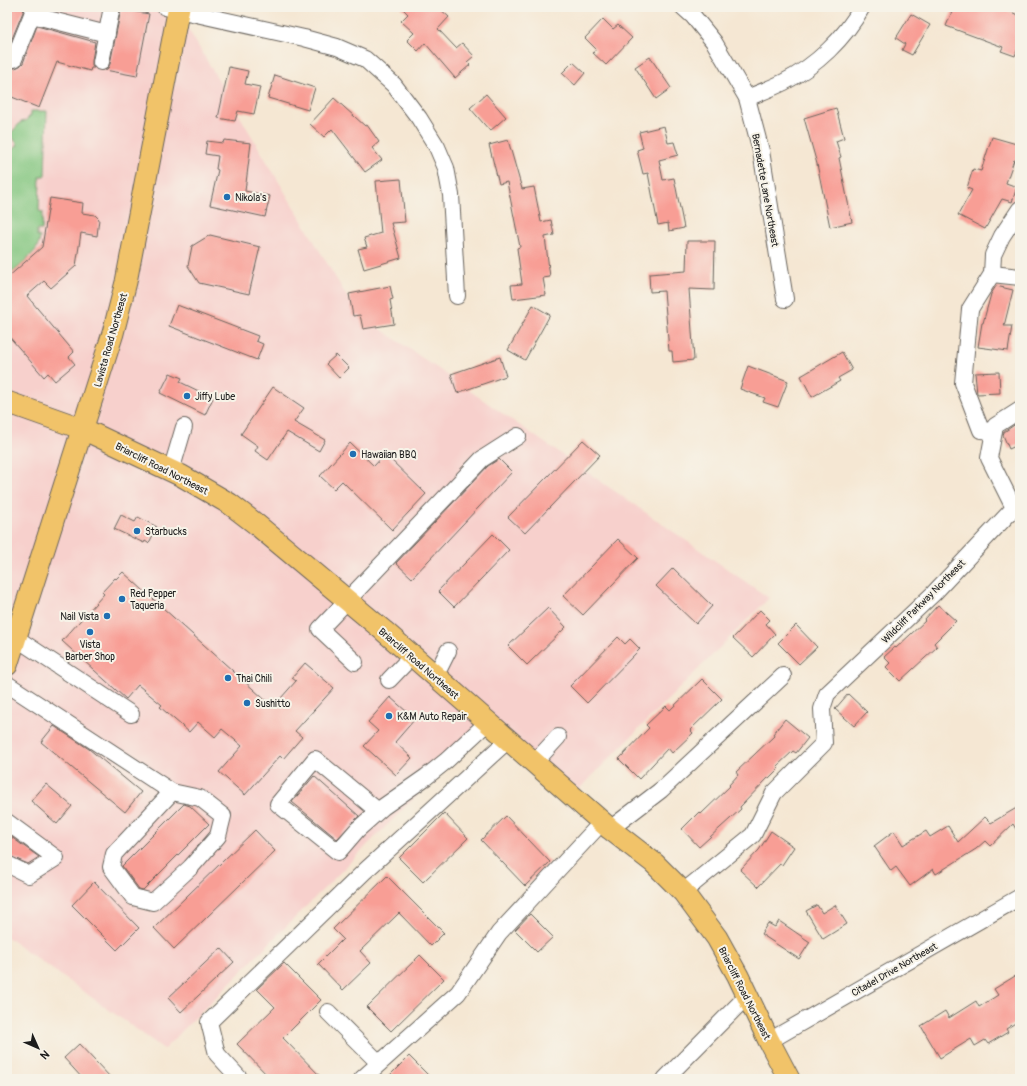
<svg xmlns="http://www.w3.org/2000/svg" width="1027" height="1086" font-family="Pangolin,sans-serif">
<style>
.built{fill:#f7d0cc}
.green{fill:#83c680;stroke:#50714e}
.building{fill:#f89e95}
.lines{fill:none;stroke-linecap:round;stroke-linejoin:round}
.minor-casing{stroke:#68635c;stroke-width:18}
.major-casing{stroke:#68635c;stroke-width:23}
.minor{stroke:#fff;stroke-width:16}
.major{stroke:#f1c369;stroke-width:21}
.poi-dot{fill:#1f6fb2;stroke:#f7f3e8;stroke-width:1.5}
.labels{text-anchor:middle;stroke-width:4;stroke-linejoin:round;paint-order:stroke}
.street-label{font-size:10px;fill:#1c1c1c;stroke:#f7f3e8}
.poi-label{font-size:10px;fill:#1c1c1c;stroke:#f7f3e8;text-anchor:start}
</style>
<rect width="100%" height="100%" fill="#f7f3e8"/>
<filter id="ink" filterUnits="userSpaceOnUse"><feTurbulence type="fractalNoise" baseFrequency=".025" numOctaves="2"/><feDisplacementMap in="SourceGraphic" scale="8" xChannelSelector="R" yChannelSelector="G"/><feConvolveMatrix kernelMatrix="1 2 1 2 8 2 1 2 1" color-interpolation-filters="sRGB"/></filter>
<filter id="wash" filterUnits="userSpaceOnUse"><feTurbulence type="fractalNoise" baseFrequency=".012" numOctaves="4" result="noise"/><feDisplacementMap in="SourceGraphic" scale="16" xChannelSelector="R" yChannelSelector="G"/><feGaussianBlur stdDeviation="0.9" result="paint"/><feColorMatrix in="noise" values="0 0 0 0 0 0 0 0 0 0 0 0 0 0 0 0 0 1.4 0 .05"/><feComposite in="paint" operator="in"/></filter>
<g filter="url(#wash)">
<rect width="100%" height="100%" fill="#f5e7d3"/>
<polygon class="built" points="7,7 149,7 184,22 356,312 769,598 573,795 487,725 164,1049 7,937"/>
<path class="green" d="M31,111H47L45,176H40L39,211L43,212L42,230H37V236L40,237C39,246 35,253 27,258L26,261L13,272L10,270V273L7,276V153L18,145L10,134L21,122L25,121L31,115Z"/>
<g id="blocks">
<g class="building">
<polygon points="7,7 25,7 7,51"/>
<polygon points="401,7 438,7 449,17 438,29 456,48 462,43 474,56 467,62 470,65 455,78 425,43 418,51 407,40 414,33 401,21 408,14"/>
<polygon points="954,7 1000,7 1020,16 1020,43 1015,56 1001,51 1003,47 946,26"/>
<polygon points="121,9 149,14 137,76 105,70 108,68 110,64"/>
<polygon points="911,14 930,25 912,55 902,50 905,44 896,38"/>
<polygon points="603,19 613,29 618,25 632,38 606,65 593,53 596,49 585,38"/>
<polygon points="37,26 95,42 92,61 92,65 94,68 91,68 90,71 57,62 39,108 7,95 7,65 11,68 15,68 20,66 23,63"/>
<polygon points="650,57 671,88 656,99 635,67"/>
<polygon points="573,62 585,73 575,85 562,73"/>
<polygon points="229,67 248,71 245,84 260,87 254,114 238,111 235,121 218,118"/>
<polygon points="275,75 315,88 308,110 268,98"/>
<polygon points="486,94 506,117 490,131 470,108"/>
<polygon points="334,98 365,126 367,125 379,142 372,148 382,160 365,172 332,129 324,137 310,124"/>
<polygon points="836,108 844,138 836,141 841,157 839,158 852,222 830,227 817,164 804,118"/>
<polygon points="664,126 668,143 674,142 678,155 659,160 663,180 674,178 684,228 669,231 668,223 658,225 648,173 643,174 637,150 643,148 639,132"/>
<polygon points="992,137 1020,145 1020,162 1014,160 1006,183 1017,187 1012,202 1002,199 985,229 958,215 972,190 967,188 973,169 981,171"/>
<polygon points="224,140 251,143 245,191 270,196 265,217 210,205 218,170 216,169 218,156 205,154 207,141 223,143"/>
<polygon points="508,140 522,189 534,187 541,222 551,220 554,235 545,237 550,277 543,278 546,295 513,299 511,285 522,284 517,248 520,247 507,182 499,184 489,145"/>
<polygon points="401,179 405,222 391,223 401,258 364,269 358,249 367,247 364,238 381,233 376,181"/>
<polygon points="50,198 83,203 82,213 95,215 99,219 97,236 81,233 76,266 51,288 44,281 27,296 74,352 69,357 75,364 55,381 48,373 44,377 7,334 7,278 42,247"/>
<polygon points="210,235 260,247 249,294 199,283 188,266 192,246"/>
<polygon points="687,241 715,241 714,290 689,289 694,360 673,362 672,351 669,351 664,291 650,292 649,274 686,271"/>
<polygon points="390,286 393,299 390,300 394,324 363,329 360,315 353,316 349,294"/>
<polygon points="996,286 1013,290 1004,326 1012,326 1008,351 978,347 982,323 983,323 991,294"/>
<polygon points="177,305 258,336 256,341 263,344 257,360 169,326"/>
<polygon points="533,305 550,315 525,360 508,350"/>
<polygon points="842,352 852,370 838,378 840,381 812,397 801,376"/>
<polygon points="336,355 349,368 339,378 326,364"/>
<polygon points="500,357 506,376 457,393 451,374"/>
<polygon points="748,366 788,381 778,407 763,402 765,398 740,389"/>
<polygon points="999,372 1000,393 977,394 975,373"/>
<polygon points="170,373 182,378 180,382 213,398 205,415 160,393"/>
<polygon points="273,387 304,408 294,422 325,440 319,451 287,432 268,460 255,451 258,446 241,434"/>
<polygon points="1020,421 1020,444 1009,449 1003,435 1004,432"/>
<polygon points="583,440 600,455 525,533 508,517"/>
<polygon points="350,443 374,466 385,454 426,494 392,530 342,481 334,489 320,476"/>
<polygon points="499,459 512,472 412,578 396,563 488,466"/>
<polygon points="121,515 135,522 138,517 157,527 150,541 148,543 145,541 144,543 114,529"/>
<polygon points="493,534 509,550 454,607 438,591"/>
<polygon points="618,539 638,558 583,615 563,596"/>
<polygon points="673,568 712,606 696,624 656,586"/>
<polygon points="123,572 273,707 296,681 292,678 305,663 334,688 295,731 302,737 283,759 280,756 245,795 219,772 242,746 222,729 215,737 198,722 189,732 160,707 162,705 138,685 126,699 62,641 104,594 102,592 115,578 116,579"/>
<polygon points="938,605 956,621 934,643 937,647 900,681 886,667 890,663 884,657 895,647 896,648 925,621 924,620"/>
<polygon points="548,608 566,627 527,665 508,646"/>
<polygon points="760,610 770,620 766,624 775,634 753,657 733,638"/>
<polygon points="796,625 817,647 799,664 778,643"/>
<polygon points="618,637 625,644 630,639 640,649 587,703 570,686"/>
<polygon points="702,679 722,699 690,730 693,733 672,753 668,748 639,779 619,759 649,728 646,725 666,706 670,710"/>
<polygon points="848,694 867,712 854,726 835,709"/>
<polygon points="390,697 415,719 395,742 412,758 396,775 364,746 378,731 368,722"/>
<polygon points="785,719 808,738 796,753 793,751 777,766 779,768 769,778 768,778 740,807 741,809 699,847 682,829 699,812 701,814 730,786 729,785 738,775 736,772 774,736 773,734"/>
<polygon points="54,726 89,749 141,792 125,812 41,742"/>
<polygon points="314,776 359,816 337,839 292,802"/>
<polygon points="46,784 72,806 57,824 31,801"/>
<polygon points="184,804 190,806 209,824 143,890 139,889 122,866"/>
<polygon points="1020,806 1020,836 1013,824 990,846 985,841 976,849 936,874 933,869 910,886 896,867 891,871 874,846 894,831 903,845 926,831 930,837 948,826 958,842 985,817 991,823"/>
<polygon points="444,813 468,838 423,882 399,858"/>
<polygon points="506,816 550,862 525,886 481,840"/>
<polygon points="255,830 275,851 174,949 154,928"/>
<polygon points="771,831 794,847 782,865 780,864 758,887 740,870 759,850"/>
<polygon points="7,834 39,857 28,864 7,855"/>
<polygon points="387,876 444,933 431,946 399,913 360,951 371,963 343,990 318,964 343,939 333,929"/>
<polygon points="94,882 139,928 117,950 72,905"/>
<polygon points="817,905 822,913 835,905 847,924 823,939 806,911"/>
<polygon points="530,914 553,937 537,952 515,930"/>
<polygon points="779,921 810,942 799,959 761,934 768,923 775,927"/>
<polygon points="221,948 234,962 181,1012 168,998"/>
<polygon points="420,955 444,979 391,1031 367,1007"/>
<polygon points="284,963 321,1000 283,1038 323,1079 271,1079 237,1044 275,1007 257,989"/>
<polygon points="1020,973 1020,1020 1006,1029 1008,1032 988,1044 985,1040 975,1046 971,1039 940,1058 921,1026 945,1011 949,1018 976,1001 979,1007 998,995 994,989"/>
<polygon points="79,1044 112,1079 83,1079 64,1058"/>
<polygon points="409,1056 432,1079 386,1079"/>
</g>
</g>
</g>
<g filter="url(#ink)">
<use href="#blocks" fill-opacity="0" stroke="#68635c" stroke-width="1"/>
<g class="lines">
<g class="minor-casing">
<g id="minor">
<polyline points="165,7 304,38 337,47 365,59 394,85 419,118 437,147 446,168 451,195 457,296"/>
<polyline points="683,7 693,16 714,42 747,98 761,151 785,299"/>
<polyline points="32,15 107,34"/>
<polyline points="14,59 35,7"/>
<polyline points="101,62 112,7"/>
<path d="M747,98C759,93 772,88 784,82C816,66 845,38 862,7"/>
<polyline points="992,274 1020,277"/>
<polyline points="994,431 981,430 963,383 970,309 992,274 993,255 1002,236 1020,209"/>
<polyline points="171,471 184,427"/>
<polyline points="16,638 131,714"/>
<polyline points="355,662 320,629 482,459 518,436"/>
<polyline points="435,677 448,651"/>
<polyline points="389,680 412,656"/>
<polyline points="7,684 172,792 200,798 223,816 218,836 191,867 153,902 133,897 111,867 114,854 172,792"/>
<polyline points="534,763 558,737"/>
<polyline points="378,811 315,759 278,804 338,852 357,830 383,807 426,777 446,761 488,722"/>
<polyline points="7,822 56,858 29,875 7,864"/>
<polyline points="610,829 661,790 783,676"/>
<polyline points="683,892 753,835 774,793 824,743 822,709 827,694 933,594 1014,508 989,458 995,426 1020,410"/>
<polyline points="328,1012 379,1063"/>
<polyline points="769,1041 1020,897"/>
<polyline points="240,1079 217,1054 209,1022 365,871 508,740"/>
<polyline points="362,1079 458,993 499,933 602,822"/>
<polyline points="665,1079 747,996"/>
</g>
</g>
<g class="major-casing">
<g id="major">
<polyline points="7,402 83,429 182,476 230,504 256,524 384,631 610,829 654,863 683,892 717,938 738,976 769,1041 789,1079"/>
<polyline points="7,665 113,333 126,282 179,7"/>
</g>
</g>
<use href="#minor" class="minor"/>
<use href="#major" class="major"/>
</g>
</g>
<g class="poi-dot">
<circle cx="227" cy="197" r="4"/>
<circle cx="187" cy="396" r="4"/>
<circle cx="353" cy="454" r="4"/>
<circle cx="137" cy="531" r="4"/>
<circle cx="122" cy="599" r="4"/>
<circle cx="107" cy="616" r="4"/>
<circle cx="90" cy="632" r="4"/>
<circle cx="228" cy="678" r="4"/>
<circle cx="247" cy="703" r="4"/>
<circle cx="389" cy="716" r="4"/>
</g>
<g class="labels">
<g class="street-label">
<text transform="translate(766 190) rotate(80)" y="4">Bernadette Lane Northeast</text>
<text transform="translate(110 340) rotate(-74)" y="4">Lavista Road Northeast</text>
<text transform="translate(162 468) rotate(27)" y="4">Briarcliff Road Northeast</text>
<text transform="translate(923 601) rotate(-45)" y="4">Wildcliff Parkway Northeast</text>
<text transform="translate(419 663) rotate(41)" y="4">Briarcliff Road Northeast</text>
<text transform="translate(894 969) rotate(-30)" y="4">Citadel Drive Northeast</text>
<text transform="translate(745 993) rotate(63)" y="4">Briarcliff Road Northeast</text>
</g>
<g class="poi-label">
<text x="235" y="201">Nikola's</text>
<text x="195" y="400">Jiffy Lube</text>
<text x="361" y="458">Hawaiian BBQ</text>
<text x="145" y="535">Starbucks</text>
<text x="130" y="597">Red Pepper<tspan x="130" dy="12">Taqueria</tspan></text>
<text x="99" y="620" text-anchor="end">Nail Vista</text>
<text x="90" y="648" text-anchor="middle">Vista<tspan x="90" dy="12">Barber Shop</tspan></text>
<text x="236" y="682">Thai Chili</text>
<text x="255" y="707">Sushitto</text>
<text x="397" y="720">K&amp;M Auto Repair</text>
</g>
</g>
<rect width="1027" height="1086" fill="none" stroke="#f7f3e8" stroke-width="24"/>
<g transform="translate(38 1048) rotate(135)" stroke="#f7f3e8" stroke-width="3" paint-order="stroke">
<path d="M0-3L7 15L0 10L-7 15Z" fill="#1c1c1c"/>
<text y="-6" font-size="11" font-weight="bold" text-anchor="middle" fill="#1c1c1c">N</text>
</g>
</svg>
